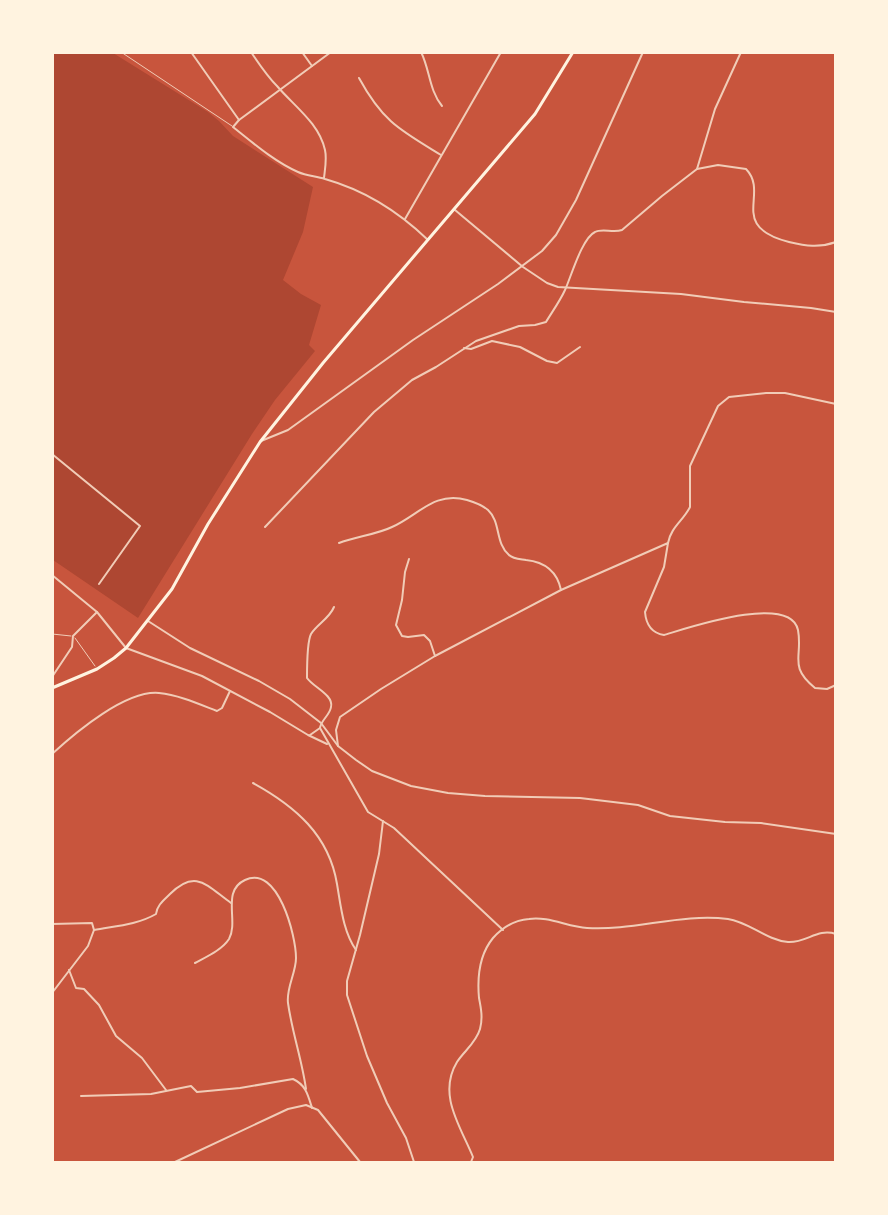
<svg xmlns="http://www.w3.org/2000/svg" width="888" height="1215" font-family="'Alegreya Sans',sans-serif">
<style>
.green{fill:#ae4732}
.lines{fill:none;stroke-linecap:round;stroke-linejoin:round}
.service{stroke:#f1ccb7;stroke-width:1}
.minor{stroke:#f1ccb7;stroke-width:2}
.secondary{stroke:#fff3e0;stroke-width:3}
</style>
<rect width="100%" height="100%" fill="#c8553d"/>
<polygon class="green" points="52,53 113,53 208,112 219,121 233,136 313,187 303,232 283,280 301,294 321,305 309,345 315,351 275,400 252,434 138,618 53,560"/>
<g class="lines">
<g class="service">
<polyline points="121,52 232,126"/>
<polyline points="52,634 71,636"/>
<polyline points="75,638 95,666"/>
</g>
<g class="minor">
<polyline points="191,52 239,120"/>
<path d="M251,52C259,64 267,76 277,86C294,106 319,123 325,150C327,159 325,169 324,178"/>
<polyline points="302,52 312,66"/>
<path d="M331,52L239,120L233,127C253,143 275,162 298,172C307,176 316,176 325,179C364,190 399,212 428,240"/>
<path d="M421,52C430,70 429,90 442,106"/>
<path d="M359,78C383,122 400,130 441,155"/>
<polyline points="697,169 715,109 741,52"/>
<polyline points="455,210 523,267 547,283 558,287 681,294 744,302 811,308 836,312"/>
<polyline points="405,219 501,52"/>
<polyline points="464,348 471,349 492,341 520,347 547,361 557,363 580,347"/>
<polyline points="261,441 288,430 413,340 498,284 542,251 556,235 576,200 643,52"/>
<polyline points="52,454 140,526 99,584"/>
<path d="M265,527L374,412L412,380L436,367L476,341L519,326L535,325L546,322C552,312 560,301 565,290C571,277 582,238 595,232C602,228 613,233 622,230L662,196L697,169L718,165L746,169C770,194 727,226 789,242C806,246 819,248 836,242"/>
<path d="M339,543C355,537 378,534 392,527C419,515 434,491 467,500C474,502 482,505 488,510C501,522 495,543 509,555C513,559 520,559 526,560C545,562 557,571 561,590"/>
<path d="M668,543C671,527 683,521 690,507V466L718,406L729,397L766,393H785L836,404"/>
<polyline points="409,559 405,572 402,600 396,625 402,636 408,637 424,635 430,641 435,656"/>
<polyline points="52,575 97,612 126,648 202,676 270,712 308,735 327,744"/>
<polyline points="148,621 190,648 259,681 290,699 321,723 338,746 356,760 372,771 411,786 448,793 485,796 580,798 638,805 670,816 725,822 761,823 836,834"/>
<polyline points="52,677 72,647 73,636 97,612"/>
<polyline points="320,728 368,812 394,828 503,930"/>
<path d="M310,735L320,728C321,720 330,715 331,707C334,695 313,687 307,678C307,668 307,642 311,634C317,624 329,619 334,607"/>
<path d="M338,746L336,730L340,717L381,689L435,656L561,590L668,543L664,567L645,612C646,624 651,633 664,635C688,628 790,593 798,630C803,657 788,666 815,688L827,689L836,685"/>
<path d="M52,754C76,732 126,690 159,693C179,695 199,704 217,711L222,708L230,691"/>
<path d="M253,783C295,806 329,835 337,884C341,907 343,931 356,950"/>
<polyline points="383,821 379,854 360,935 347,981 347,995 367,1056 387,1103 406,1138 414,1162"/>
<polyline points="52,924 92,923 94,930"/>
<path d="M195,963C206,957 222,950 229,939C239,921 221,891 245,880C278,864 296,936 296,958C296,973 286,988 288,1003C292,1032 302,1060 306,1089"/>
<polyline points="69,970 76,988 84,989 99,1005 116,1036 142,1058 166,1090"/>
<path d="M52,993L88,946L94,930C115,926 137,925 156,914C157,905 164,900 170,894C196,868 207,886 231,903"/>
<path d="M81,1096L151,1094L191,1086L197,1092L240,1088L293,1079C306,1085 308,1095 312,1108"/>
<polyline points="175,1162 288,1109 306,1105 318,1110 360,1162"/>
<path d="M471,1162L473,1157C461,1127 437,1095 457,1062C464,1051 476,1043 480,1029C483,1018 481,1008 479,998C477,976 479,955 493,938C502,928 515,920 529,919C548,916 568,927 587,928C634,931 681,913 728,919C749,922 766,940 788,942C807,943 817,928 836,934"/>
</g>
<polyline class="secondary" points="52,688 97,669 114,658 126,648 172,589 208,524 260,442 323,363 535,114 573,52"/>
</g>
<rect width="888" height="1215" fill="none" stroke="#fff3e0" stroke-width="108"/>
</svg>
